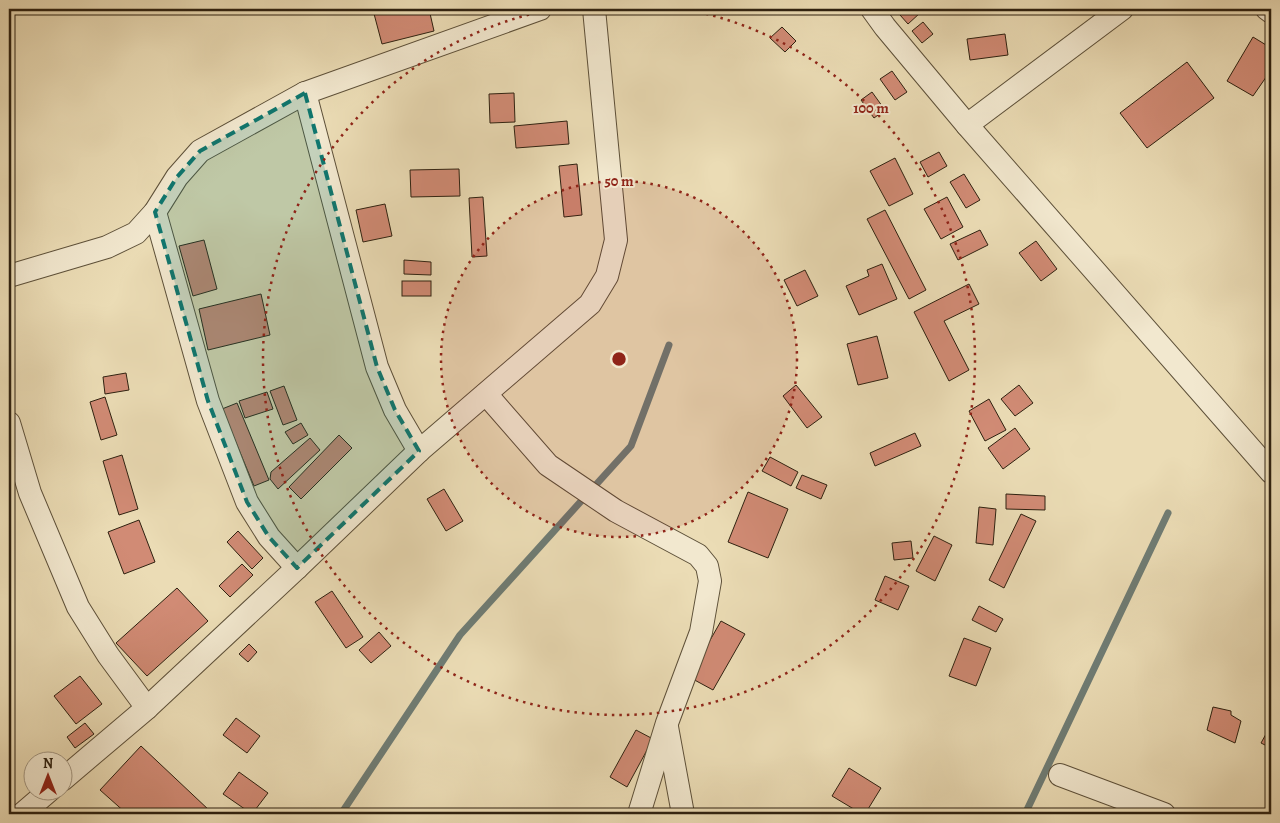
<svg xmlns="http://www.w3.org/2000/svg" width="1280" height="823" font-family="Alegreya,serif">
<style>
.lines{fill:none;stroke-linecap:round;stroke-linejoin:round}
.stream{stroke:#6f7c74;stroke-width:7}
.building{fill:#d18b75;stroke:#2e2110}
.street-casing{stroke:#5d5039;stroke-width:24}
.street{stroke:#f2e8cf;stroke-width:22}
.marked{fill:#0f766e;fill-opacity:0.2;stroke:#0f766e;stroke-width:4;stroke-dasharray:10 6;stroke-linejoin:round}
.ring{fill:none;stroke:#8f2418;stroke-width:2.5;stroke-dasharray:2.5 5}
.centre{fill:#8f2418;stroke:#f2e8cf;stroke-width:2.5}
.ring-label{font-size:15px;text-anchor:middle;font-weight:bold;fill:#8f2418;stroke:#f2e8cf;stroke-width:4;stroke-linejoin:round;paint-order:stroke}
</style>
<rect width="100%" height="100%" fill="#ebdcb5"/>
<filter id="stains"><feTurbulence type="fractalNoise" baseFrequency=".004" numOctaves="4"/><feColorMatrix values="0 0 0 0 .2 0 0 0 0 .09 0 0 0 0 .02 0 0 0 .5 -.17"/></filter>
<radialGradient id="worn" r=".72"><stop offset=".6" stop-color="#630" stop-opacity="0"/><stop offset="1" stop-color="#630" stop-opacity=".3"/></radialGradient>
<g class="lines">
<g class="stream">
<polyline points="341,814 460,635 631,446 669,345"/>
<polyline points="1025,814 1168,513"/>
</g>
</g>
<g class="building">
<polygon points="379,9 429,9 434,31 382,44 373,10"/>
<polygon points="907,9 915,9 920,13 908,24 900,15"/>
<polygon points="923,22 933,34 922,43 912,31"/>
<polygon points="782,27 796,41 785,52 770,38"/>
<polygon points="1005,34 1008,55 970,60 967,39"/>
<polygon points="1253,37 1271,48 1271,70 1253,96 1227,81"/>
<polygon points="1187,62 1214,98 1147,148 1120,113"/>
<polygon points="892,71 907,92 895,100 880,79"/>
<polygon points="872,92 885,110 874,118 861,100"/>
<polygon points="514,93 515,122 490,123 489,94"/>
<polygon points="567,121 569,144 516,148 514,126"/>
<polygon points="939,152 947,166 928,177 920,162"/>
<polygon points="895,158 913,194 889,206 870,171"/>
<polygon points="577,164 582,215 564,217 559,166"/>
<polygon points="459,169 460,196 411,197 410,170"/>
<polygon points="964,174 980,200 966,208 950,182"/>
<polygon points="483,197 487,256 472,257 469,198"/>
<polygon points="947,197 963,227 941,239 924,209"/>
<polygon points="385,204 392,236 363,242 356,210"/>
<polygon points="885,210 926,290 909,299 867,219"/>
<polygon points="980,230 988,245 958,260 950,244"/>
<polygon points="204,240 217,289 193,296 179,246"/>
<polygon points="1036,241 1057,269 1041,281 1019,253"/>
<polygon points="404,260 431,262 431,275 404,274"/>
<polygon points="882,264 897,299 859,315 846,286 869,276 867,270"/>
<polygon points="805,270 818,296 797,306 784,280"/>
<rect x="402" y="281" width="29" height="15"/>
<polygon points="969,284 979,304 944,321 969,370 949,381 914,312"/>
<polygon points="261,294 270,335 208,350 199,309"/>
<polygon points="877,336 888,378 858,385 847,344"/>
<polygon points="126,373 129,390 105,394 103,377"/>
<polygon points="796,385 822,417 807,428 783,396"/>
<polygon points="1019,385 1033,403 1015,416 1001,399"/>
<polygon points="284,386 297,420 283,425 270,391"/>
<polygon points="267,392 273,409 245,418 239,401"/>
<polygon points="105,397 117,435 101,440 90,402"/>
<polygon points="989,399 1006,430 985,441 969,411"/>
<polygon points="237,403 269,480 254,486 222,409"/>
<polygon points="301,423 308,435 293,444 285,432"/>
<polygon points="1015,428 1030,449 1003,469 988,448"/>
<polygon points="915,433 921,446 875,466 870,453"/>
<polygon points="339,435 352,448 301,499 289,487"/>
<polygon points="310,438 320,450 278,489 270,479 271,472"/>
<polygon points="122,455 138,509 119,515 103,461"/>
<polygon points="770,457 798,472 791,486 762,471"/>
<polygon points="802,475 827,485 821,499 796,488"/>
<polygon points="444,489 463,521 446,531 427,499"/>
<polygon points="748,492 788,509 768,558 728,542"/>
<polygon points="1006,494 1045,496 1045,510 1006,509"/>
<polygon points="979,507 996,509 993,545 976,543"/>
<polygon points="1021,514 1036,521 1004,588 989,580"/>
<polygon points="139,520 155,562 124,574 108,532"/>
<polygon points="238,531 263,558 252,569 227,542"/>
<polygon points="934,536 952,545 935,581 916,571"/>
<polygon points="911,541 913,558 894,560 892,543"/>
<polygon points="242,564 253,575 230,597 219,586"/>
<polygon points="885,576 909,586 898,610 875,600"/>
<polygon points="177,588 208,621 147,676 116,643"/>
<polygon points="332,591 363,637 346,648 315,602"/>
<polygon points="979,606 1003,619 996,632 972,620"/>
<polygon points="721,621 745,634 713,690 689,677"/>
<polygon points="379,632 391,646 371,663 359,650"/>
<polygon points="964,638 991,648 976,686 949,676"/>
<polygon points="249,644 257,652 248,662 239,654"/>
<polygon points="80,676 102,704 76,724 54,696"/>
<polygon points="1213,707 1231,711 1231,715 1241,721 1235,743 1207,730"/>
<polygon points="236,718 260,736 247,753 223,735"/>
<polygon points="85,723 94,734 75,748 67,737"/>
<polygon points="1271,725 1271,748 1261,743"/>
<polygon points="636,730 653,739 627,787 610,777"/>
<polygon points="141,746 210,811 207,814 127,814 100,790"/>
<polygon points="849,768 881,788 865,814 862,814 832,796"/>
<polygon points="239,772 268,793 252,814 223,794"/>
</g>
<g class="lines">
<g class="street-casing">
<g id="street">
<polyline points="872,9 885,27 967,125 1271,472"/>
<polyline points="1267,9 1271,12"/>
<polyline points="305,93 377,367 395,410 419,451"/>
<polyline points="967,125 1122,9"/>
<polyline points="155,212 208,401 247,502 269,537 297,568"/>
<polyline points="9,276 107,247 136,233 155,212 177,177 200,151 305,93 540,9"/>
<polyline points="486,394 548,465 616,511 698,555 707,566 710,581 701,632 667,723 639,814"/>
<polyline points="9,423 30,493 78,607 108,655 147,708"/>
<polyline points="667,727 683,814"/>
<polyline points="1060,775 1164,814"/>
<polyline points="62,780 147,708 297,568 419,451 590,304 607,276 616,240 594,9"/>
<polyline points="22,814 50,790"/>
</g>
</g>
<use href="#street" class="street"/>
</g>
<path class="marked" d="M305,93L377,367L395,410L419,451L297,568L269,537L247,502L208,401L155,212L177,177L200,151Z"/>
<circle cx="619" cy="359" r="178" fill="#8f2418" fill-opacity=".12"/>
<g class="ring">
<circle cx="619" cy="359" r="178"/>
<path d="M684 9A356 356 0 1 1 554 9"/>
</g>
<circle cx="619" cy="359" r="8" class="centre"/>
<g class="ring-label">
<text x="871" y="113">100 m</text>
<text x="619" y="186">50 m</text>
</g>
<rect width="1280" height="823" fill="none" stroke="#ebdcb5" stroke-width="30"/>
<rect x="10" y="10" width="1260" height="803" fill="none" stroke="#2e2110" stroke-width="2.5"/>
<rect x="15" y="15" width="1250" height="793" fill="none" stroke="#2e2110"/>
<g transform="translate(48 776)"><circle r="24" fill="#f2e8cf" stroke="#a49883"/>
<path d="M0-4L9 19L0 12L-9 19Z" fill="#8f2418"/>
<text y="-8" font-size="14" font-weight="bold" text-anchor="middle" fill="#2e2110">N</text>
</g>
<rect width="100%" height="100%" filter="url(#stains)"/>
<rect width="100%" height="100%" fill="url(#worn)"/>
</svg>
